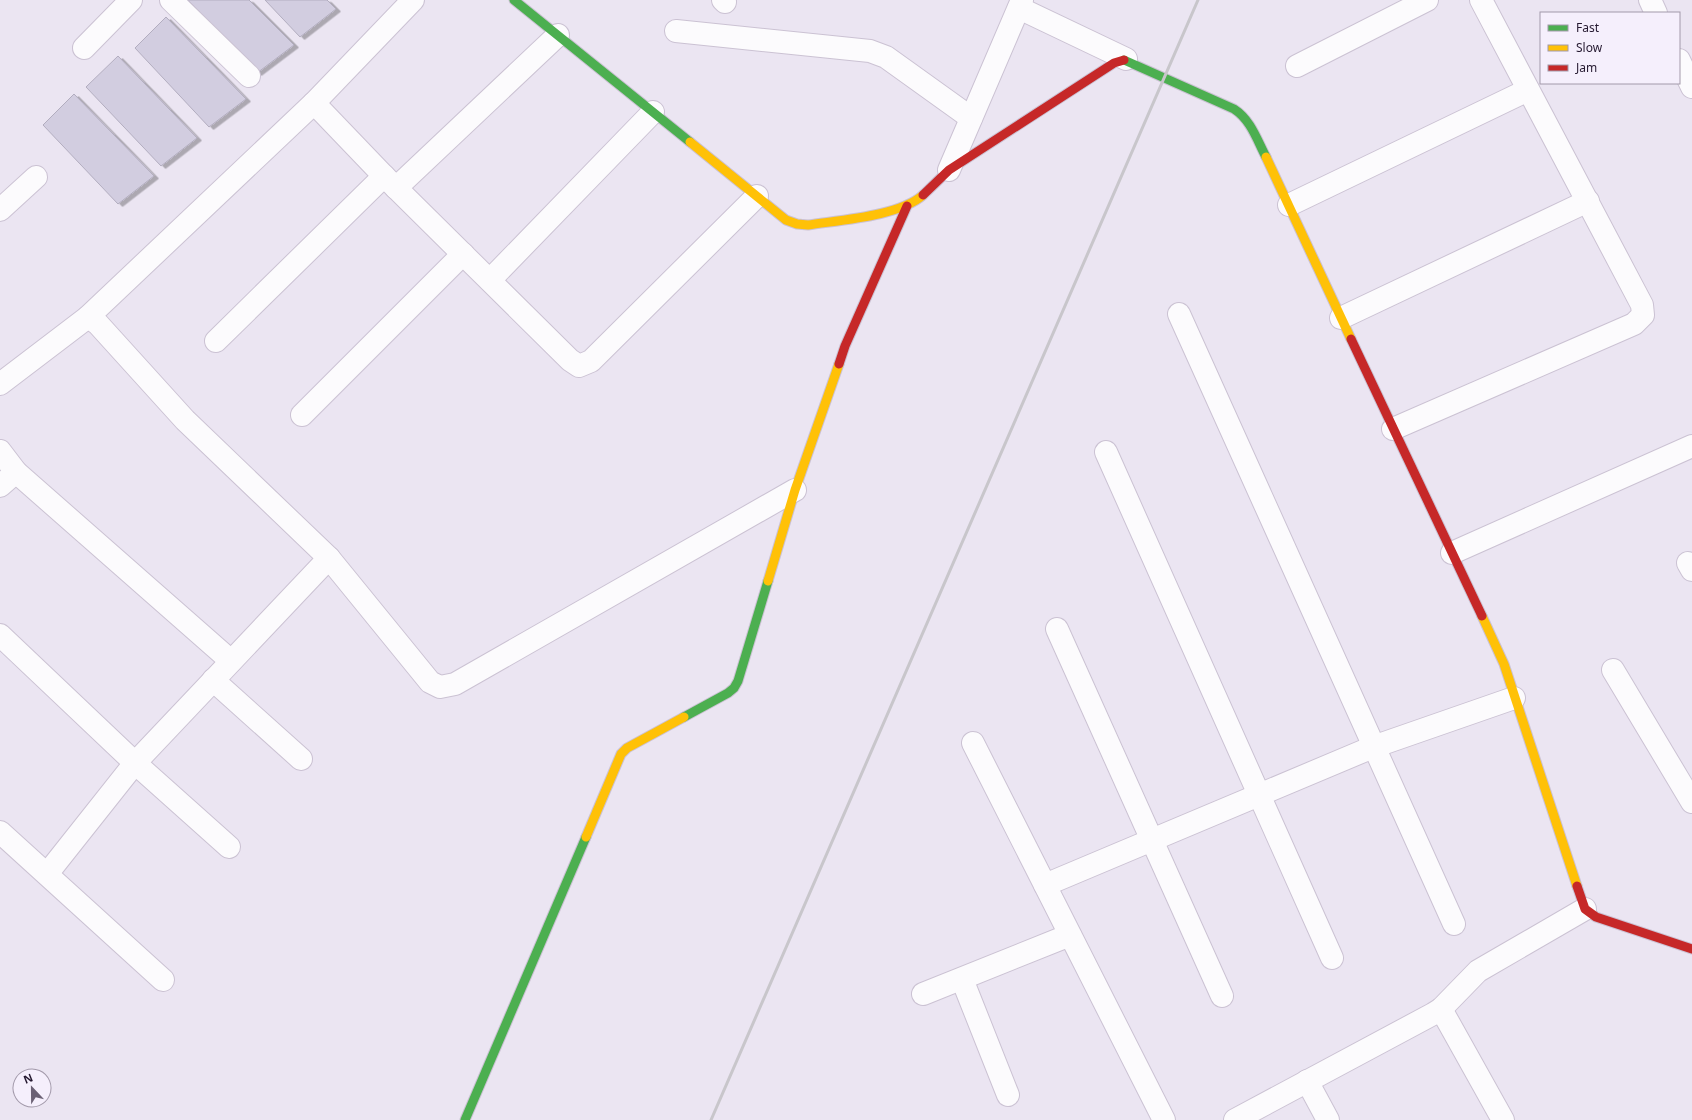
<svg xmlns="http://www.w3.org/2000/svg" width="1692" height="1120" font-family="'Noto Sans',sans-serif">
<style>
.building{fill:#d2cde0;stroke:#b2adbf;filter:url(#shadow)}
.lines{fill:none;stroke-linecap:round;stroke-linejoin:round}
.street-casing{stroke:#cbc2d3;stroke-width:24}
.fast-casing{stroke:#cbc2d3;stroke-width:11}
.slow-casing{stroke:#cbc2d3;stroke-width:11}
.jam-casing{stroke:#cbc2d3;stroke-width:11}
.street{stroke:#fcfbfd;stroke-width:22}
.fast{stroke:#4caf50;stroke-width:9}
.slow{stroke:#ffc107;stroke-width:9}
.jam{stroke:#c62828;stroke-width:9}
.rail{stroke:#c8c6cb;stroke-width:3}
</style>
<defs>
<filter id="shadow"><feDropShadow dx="4.5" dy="2.5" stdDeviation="0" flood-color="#0004"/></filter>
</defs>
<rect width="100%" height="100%" fill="#ebe5f2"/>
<g class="building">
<polygon points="188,0 249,0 294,45 257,73"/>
<polygon points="265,0 327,0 336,9 300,37"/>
<polygon points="166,17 246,99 209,127 135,48"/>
<polygon points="118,56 197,138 161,166 86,87"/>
<polygon points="74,94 154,176 118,204 43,125"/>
</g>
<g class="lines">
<g class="street-casing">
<g id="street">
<polyline points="171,0 249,76"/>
<polyline points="723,0 725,2"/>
<polyline points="1650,0 1656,13"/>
<polyline points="1019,8 1126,59"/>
<polyline points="676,31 870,51 886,57 971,118"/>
<polyline points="84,48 131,0"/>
<polyline points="1679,60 1692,87"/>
<polyline points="1297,66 1427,0"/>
<polyline points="314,103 384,176 570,360 579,366 591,361 757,196"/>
<polyline points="949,170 1022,0"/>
<polyline points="396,188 558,35"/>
<polyline points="1289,205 1528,90"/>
<polyline points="0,210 36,177"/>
<polyline points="490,280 653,112"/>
<polyline points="1179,314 1454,924"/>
<polyline points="88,317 314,103 413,0"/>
<polyline points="1341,318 1588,201"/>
<polyline points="216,341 384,176"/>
<polyline points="0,384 88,317 98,324 185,420 329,558 430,682 440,687 455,684 795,490"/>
<polyline points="302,415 463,254"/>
<polyline points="1393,429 1634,324 1643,315 1642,305 1481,0"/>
<polyline points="0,451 16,472 231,661"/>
<polyline points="1106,452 1332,958"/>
<polyline points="0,486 16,472"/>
<polyline points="1452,553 1692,446"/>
<polyline points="1688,563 1692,570"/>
<polyline points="1057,629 1222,996"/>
<polyline points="0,635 135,763 229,847"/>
<polyline points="1613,670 1692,802"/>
<polyline points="213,680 301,759"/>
<polyline points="973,743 1164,1120"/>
<polyline points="0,832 163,980"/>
<polyline points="47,874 135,763 329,558"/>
<polyline points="1045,885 1373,747 1514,698"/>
<polyline points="962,979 1008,1095"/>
<polyline points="923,994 1070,935"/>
<polyline points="1441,1009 1503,1120"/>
<polyline points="1307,1081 1328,1120"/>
<polyline points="1235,1120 1433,1014 1441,1009 1478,971 1585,909"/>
</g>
</g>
<g class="fast-casing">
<g id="fast">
<polyline points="514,0 690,142"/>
<path d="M1124,60L1234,109C1251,120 1257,140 1266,157"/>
<polyline points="684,717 728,693 734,688 738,681 768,581"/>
<polyline points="465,1120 586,837"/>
</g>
</g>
<g class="slow-casing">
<g id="slow">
<path d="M690,142L786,220L797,224L808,225C840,220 900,216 923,195"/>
<polyline points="1266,157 1351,339"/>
<polyline points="768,581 795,490 839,364"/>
<polyline points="1482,616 1504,664 1577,886"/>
<polyline points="586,837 621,754 627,748 684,717"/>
</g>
</g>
<g class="jam-casing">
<g id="jam">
<polyline points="923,195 949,170 1114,63 1124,60"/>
<polyline points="1351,339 1482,616"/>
<polyline points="839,364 845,346 907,206"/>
<polyline points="1577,886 1585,909 1596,917 1692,949"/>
</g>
</g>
<use href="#street" class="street"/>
<use href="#fast" class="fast"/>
<use href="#slow" class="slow"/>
<use href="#jam" class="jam"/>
<polyline class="rail" points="711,1120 1198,0"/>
</g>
<rect x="1540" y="12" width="140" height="72" fill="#f5effc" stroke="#a299aa"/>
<rect x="1548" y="25" width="20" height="6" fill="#4caf50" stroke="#a299aa"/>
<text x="1576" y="32" font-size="12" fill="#251930">Fast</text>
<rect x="1548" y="45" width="20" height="6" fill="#ffc107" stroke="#a299aa"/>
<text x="1576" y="52" font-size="12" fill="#251930">Slow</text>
<rect x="1548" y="65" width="20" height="6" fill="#c62828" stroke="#a299aa"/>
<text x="1576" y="72" font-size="12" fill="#251930">Jam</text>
<g transform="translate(32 1088) rotate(338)"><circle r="19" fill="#f5effc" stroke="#a299aa"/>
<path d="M0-3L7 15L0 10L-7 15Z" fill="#6a6074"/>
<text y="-6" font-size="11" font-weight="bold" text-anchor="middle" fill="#251930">N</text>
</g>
</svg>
